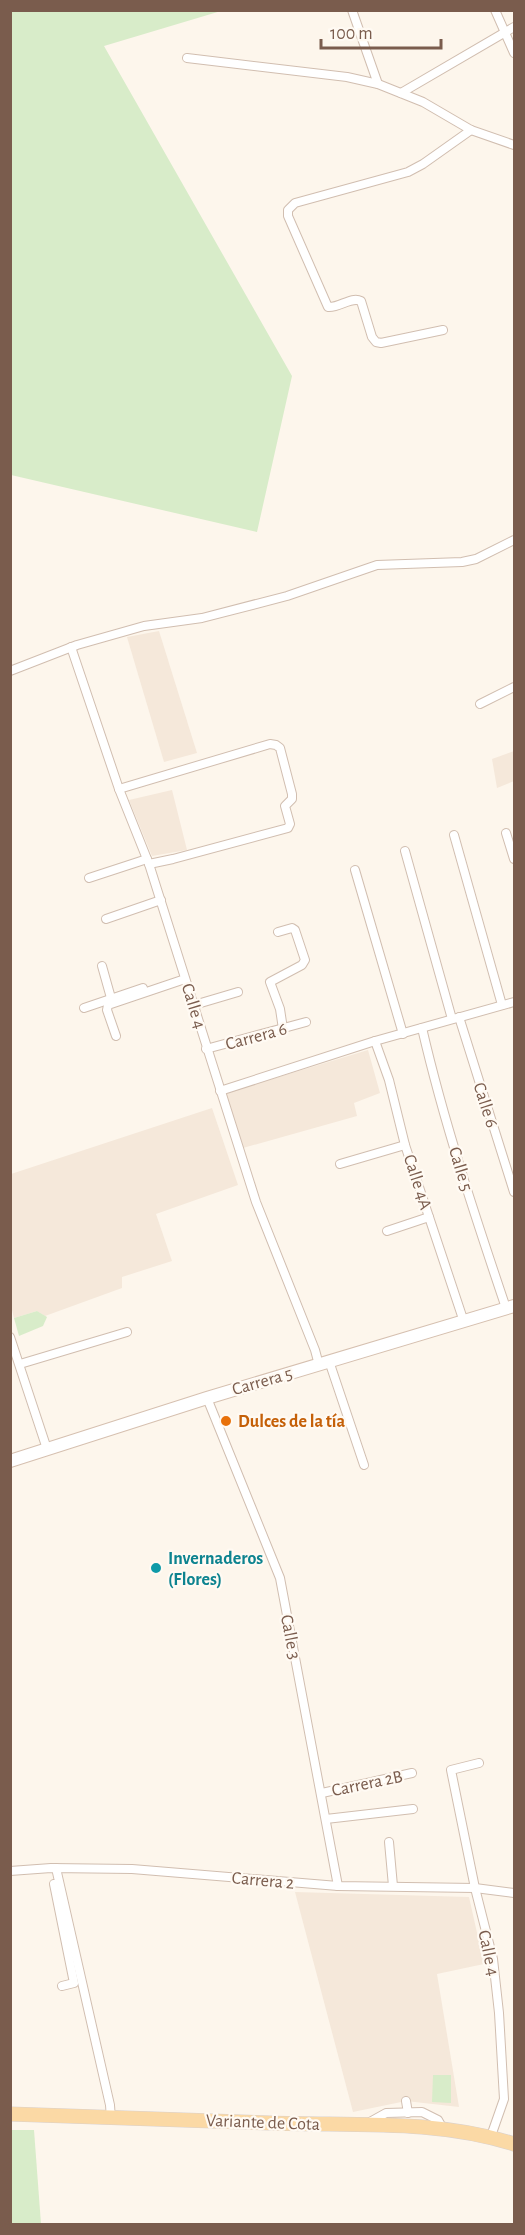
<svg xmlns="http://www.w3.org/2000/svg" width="525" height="2235" font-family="'Alegreya Sans',sans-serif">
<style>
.residential{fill:#f5e8da}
.green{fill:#d8ecc9}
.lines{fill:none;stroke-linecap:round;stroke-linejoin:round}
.minor-casing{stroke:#d1beb0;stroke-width:10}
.secondary-casing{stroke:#d6c0b0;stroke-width:14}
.primary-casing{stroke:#dad1cd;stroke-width:15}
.minor{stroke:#fff;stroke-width:8}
.secondary{stroke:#fff;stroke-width:12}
.primary{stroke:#fbd9a5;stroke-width:14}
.food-dot{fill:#e8710a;stroke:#fffaf3;stroke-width:2}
.culture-dot{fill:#0f9aa8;stroke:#fffaf3;stroke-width:2}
.labels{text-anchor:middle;stroke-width:4.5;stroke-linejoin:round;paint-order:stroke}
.street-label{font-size:18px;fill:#7a5c4d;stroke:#fffaf3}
.food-label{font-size:18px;font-weight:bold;fill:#c56008;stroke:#fffaf3;text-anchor:start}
.culture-label{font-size:18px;font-weight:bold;fill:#0d838f;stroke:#fffaf3;text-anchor:start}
</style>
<rect width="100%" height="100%" fill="#fdf6ec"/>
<g class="residential">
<polygon points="159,631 197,753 164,762 127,637"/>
<polygon points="514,751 514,781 497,788 492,759"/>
<polygon points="172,790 187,850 152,856 129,800"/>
<polygon points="368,1050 380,1093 354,1103 357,1116 243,1148 226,1093"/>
<polygon points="212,1108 238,1185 156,1214 172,1261 122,1277 122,1288 45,1316 37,1311 14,1318 11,1306 11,1174"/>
<polygon points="295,1892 469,1897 484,1964 437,1974 459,2107 406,2101 353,2112"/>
</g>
<g class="green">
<polygon points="11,10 221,11 104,46 292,376 257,532 11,475"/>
<polygon points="37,1311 47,1317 43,1326 19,1336 14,1318"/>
<polygon points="433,2075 451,2075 451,2103 432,2102"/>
<polygon points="11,2130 34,2130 41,2224 11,2224"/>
</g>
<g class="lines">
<g class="minor-casing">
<g id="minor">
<polyline points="352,10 378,84"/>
<polyline points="495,10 514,53"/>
<polyline points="187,58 347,77 378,84 423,102 471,130 514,145"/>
<polyline points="401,93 514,27"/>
<path d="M443,330L381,343L376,342L372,337L361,301C351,296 340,308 328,307L288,216V210L295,203L408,172L423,164L471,130"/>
<polyline points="71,647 119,789 149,864 256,1202 315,1350 319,1365"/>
<polyline points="10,671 77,645 144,626 202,618 287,596 377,565 462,562 476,559 514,540"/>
<polyline points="480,704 514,687"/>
<polyline points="119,789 270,744 276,745 280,748 292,794 292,799 285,806 290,824 288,828 173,859 149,864"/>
<polyline points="506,833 514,859"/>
<polyline points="454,835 502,1005"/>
<polyline points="405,851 452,1019"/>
<polyline points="355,870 403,1034"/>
<polyline points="89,878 147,859"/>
<polyline points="106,919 161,900"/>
<polyline points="278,932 292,928 295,930 305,960 302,965 270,982 280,1009 283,1029"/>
<polyline points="102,966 111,998"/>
<polyline points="194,1005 238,992"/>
<polyline points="84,1008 143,988"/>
<polyline points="459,1017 514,1192"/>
<path d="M422,1028C444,1123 475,1216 506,1308"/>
<polyline points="116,1036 107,1010 108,1005 185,979"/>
<polyline points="375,1041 389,1080 405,1145 464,1322"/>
<polyline points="206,1049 306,1022"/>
<polyline points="220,1091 375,1041 514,1002"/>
<polyline points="340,1164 405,1145"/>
<polyline points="387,1231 429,1217"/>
<polyline points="10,1337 47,1449"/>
<polyline points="329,1361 364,1465"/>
<polyline points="20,1364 127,1332"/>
<polyline points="207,1398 280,1578 338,1886"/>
<polyline points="479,1763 451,1770 475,1888 493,1959 499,2013 504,2099 491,2136"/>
<polyline points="322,1793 412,1773"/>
<polyline points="326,1819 413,1809"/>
<polyline points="389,1842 393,1886"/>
<polyline points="56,1868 110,2105 111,2119"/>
<polyline points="10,1871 51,1868 132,1869 338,1886 475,1888 514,1893"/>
<polyline points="54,1884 74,1983 62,1986"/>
<polyline points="406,2101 408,2113"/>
<polyline points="368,2123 386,2113 422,2112 438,2120 443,2129"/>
</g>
</g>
<g class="secondary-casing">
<polyline id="secondary" points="10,1461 207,1398 514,1306"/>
</g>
<g class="primary-casing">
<path id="primary" d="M10,2114C97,2117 184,2120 270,2123C352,2126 435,2119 514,2144"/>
</g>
<use href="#minor" class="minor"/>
<use href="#secondary" class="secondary"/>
<use href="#primary" class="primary"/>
</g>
<circle class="food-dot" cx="226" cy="1421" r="6"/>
<circle class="culture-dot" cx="156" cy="1568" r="6"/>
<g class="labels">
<g class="street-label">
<text transform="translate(194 1006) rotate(73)" y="6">Calle 4</text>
<text transform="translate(256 1036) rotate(-15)" y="6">Carrera 6</text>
<text transform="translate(486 1105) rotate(72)" y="6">Calle 6</text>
<text transform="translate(461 1169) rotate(73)" y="6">Calle 5</text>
<text transform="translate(418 1182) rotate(72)" y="6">Calle 4A</text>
<text transform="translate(262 1381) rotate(-16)" y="6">Carrera 5</text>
<text transform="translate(291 1637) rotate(79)" y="6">Calle 3</text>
<text transform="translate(367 1783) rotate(-12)" y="6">Carrera 2B</text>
<text transform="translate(263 1880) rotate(5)" y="6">Carrera 2</text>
<text transform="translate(489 1953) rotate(78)" y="6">Calle 4</text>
<text transform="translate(263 2122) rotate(2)" y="6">Variante de Cota</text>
</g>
<g class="food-label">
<text x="238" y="1427">Dulces de la tía</text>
</g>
<g class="culture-label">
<text x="168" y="1564">Invernaderos<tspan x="168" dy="21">(Flores)</tspan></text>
</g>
</g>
<rect width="525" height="2235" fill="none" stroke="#7a5c4d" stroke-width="24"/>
<path d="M321 39v9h120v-9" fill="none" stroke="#7a5c4d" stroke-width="3"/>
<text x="330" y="39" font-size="18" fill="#7a5c4d" stroke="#fffaf3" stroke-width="4.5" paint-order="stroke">100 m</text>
</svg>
